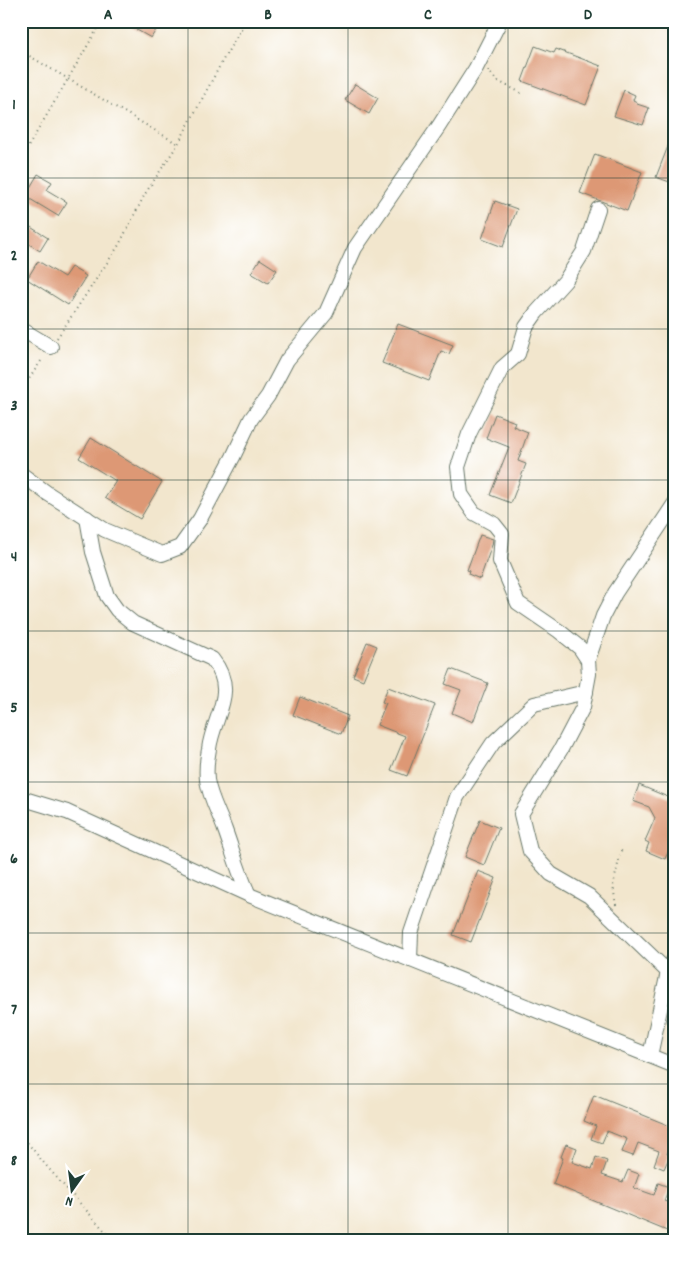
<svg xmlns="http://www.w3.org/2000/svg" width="696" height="1262" font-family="Dekko,sans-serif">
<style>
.building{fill:#dd9874}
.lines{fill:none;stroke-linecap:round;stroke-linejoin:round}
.minor-casing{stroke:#69786a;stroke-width:16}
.path{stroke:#69786a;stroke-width:2;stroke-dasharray:1 4;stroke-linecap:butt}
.minor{stroke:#fff;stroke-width:14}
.grid{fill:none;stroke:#1f3d34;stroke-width:1;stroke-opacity:0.55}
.neatline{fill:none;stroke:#1f3d34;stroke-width:2}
.grid-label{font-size:16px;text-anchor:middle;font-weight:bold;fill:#1f3d34}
</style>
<rect width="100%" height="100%" fill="#fff"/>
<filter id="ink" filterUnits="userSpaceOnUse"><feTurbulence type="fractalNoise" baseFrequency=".02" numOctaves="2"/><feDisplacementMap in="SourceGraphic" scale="10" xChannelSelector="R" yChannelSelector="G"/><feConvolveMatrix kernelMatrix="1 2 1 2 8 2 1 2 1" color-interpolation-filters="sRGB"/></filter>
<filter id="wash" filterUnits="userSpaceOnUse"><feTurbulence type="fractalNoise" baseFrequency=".0096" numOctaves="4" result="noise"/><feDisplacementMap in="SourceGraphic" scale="20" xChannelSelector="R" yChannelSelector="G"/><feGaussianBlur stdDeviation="1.12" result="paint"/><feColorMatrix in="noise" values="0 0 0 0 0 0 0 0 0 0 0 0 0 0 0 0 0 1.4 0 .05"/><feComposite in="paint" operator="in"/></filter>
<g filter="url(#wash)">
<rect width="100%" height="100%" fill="#f2e6cd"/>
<g id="blocks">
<g class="building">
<polygon points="121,21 153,21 159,25 151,38"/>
<polygon points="535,46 554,53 556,49 601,66 586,105 522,81"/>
<polygon points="355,84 378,98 369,114 345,100"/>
<polygon points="624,90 635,95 633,100 637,102 637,104 649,108 643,125 614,116"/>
<polygon points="674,131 675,131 675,184 656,177"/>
<polygon points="595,154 642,172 627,211 580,193"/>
<polygon points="38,174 52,182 47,190 67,202 58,216 25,196"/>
<polygon points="495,201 517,209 503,247 482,239"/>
<polygon points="21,221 48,238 40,251 21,239"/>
<polygon points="260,259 277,270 268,283 251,273"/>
<polygon points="38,261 64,277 71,267 86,276 68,305 27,279"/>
<polygon points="398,324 453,345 449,354 441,351 429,381 382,363"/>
<polygon points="495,414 515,422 513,426 528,432 518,461 526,464 511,503 490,495 509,447 486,438"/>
<polygon points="91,438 162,482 140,519 105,498 116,481 79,458"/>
<polygon points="480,535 493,539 492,545 480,579 468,574 469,571 467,570"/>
<polygon points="367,642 377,646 363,680 353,676"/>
<polygon points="451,669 488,683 473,722 452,713 461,690 445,684"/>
<polygon points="388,687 435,705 407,776 391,770 405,736 377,725 386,703 382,702"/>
<polygon points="300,697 348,716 341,734 293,715"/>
<polygon points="639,785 675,800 675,820 672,827 675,828 675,836 665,859 646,851 649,843 645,841 655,818 649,807 633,801"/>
<polygon points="480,820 499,828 484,865 465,857"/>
<polygon points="478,871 496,878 471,942 453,935"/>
<polygon points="594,1095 675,1128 675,1134 667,1154 670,1155 664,1169 654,1165 659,1151 638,1143 633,1156 622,1152 627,1139 607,1131 602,1143 591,1139 596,1126 584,1121"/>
<polygon points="566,1144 577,1148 572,1162 592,1169 596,1157 607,1161 602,1175 623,1182 628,1170 639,1174 634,1188 654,1195 658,1183 669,1187 664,1201 675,1205 675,1211 667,1231 553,1184 563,1158 561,1157"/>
</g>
</g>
</g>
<g filter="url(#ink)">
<use href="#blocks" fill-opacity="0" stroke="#69786a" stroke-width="1"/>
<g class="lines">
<g class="minor-casing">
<g id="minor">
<polyline points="21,329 51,347"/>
<polyline points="21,474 47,493 105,530 162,554 180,547 200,519 233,457 251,419 268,396 287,360 326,313 355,248 439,126 476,68 500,21"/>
<path d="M87,518L93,552L107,596L117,610L133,623L212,659C239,692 213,716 209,749C207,759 206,770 207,780C210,798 219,813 225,830C233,852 239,874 249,895"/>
<polyline points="588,660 580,648 559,631 518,603 500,561 502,534 494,524 474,513 461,494 458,467 469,434 502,368 518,354 526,327 536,313 565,281 584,251 598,209"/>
<polyline points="21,798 67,812 249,895 675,1066"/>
<polyline points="410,960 411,933 457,797 493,743 534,704 586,692"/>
<polyline points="668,972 589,896 551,874 530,851 521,814 561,749 583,707 589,674 588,660 603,616 615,593 675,503"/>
<polyline points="650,1056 668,972 675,957"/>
</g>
</g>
<g class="path">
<polyline points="21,51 178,144"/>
<polyline points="488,70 496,80 523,94"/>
<polyline points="21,159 102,21"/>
<polyline points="57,338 119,245 145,194 178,144 224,58 246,21"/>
<polyline points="21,391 43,358"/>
<polyline points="616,905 613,886 622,847"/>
<polyline points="21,1135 49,1169 114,1241"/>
</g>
<use href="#minor" class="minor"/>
</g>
</g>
<path class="grid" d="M188,21V1241M348,21V1241M508,21V1241M21,178H675M21,329H675M21,480H675M21,631H675M21,782H675M21,933H675M21,1084H675"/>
<rect width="696" height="1262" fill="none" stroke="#fff" stroke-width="55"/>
<g transform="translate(72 1190) rotate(194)" stroke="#ffffff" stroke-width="4" paint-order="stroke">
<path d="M0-4L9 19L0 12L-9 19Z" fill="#1f3d34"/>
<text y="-8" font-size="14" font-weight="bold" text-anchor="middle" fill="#1f3d34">N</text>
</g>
<rect x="28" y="28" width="640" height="1206" class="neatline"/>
<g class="grid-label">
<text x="108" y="19">A</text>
<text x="268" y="19">B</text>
<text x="428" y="19">C</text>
<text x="588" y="19">D</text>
<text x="14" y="109">1</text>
<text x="14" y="260">2</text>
<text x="14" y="410">3</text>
<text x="14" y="561">4</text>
<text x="14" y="712">5</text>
<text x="14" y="863">6</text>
<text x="14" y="1014">7</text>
<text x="14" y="1165">8</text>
</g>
</svg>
